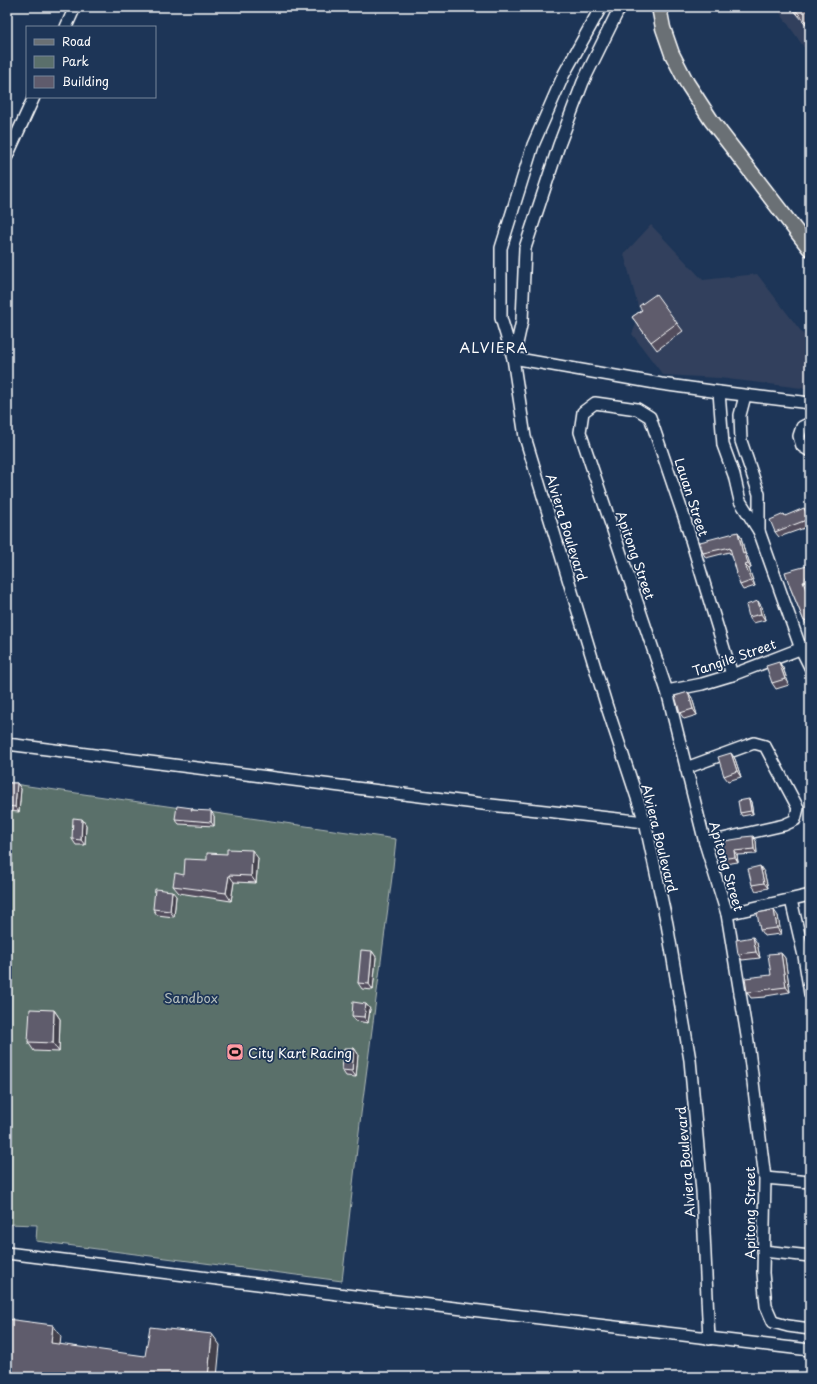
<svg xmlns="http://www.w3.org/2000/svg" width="817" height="1384" viewBox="0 0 817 1384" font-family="'Playpen Sans',sans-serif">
<rect width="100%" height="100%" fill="#1d3557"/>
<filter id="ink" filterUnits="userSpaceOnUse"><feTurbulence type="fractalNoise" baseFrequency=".025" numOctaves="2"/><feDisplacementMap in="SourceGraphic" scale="8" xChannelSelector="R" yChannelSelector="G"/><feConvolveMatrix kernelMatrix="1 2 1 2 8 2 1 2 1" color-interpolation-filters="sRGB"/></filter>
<g filter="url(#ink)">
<g fill="#31405d">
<path d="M 776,7 L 810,7 L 810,56 Z"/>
<path d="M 651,225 L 703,280 L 757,274 L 810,343 L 810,389 L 719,378 L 663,375 L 632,334 L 640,314 L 624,254 Z"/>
</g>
<path fill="#5a6f6b" stroke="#acb7b5" d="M 7,783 L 396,839 L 392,877 L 361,1114 L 342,1281 L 36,1241 L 37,1225 L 7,1224 Z"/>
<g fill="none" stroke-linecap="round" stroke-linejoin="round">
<defs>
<g id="minor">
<path d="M 601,7 L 564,74 L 533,145 L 501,248 L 501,318 L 513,358 L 525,437 L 607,707 L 645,822 L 667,924 L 690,1060 L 702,1191 L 709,1339"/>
<path d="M 66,27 L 75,7"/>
<path d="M 7,156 L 34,97"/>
<path d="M 514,357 L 522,321 L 525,248 L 559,145 L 583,82 L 617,13 L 622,7"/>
<path d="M 513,358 L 661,384 L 719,392 L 810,403"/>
<path d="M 719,392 L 723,445 L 734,475 L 740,501 L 759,531 L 801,649 L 810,667"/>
<path d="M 745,396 L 740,415 L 741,441 L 759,494 L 759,531"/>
<path d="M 810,423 L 802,427 L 799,436 L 802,446 L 810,451"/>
<path d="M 732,675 L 685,520 L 650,417 L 637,409 L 595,403 L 583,412 L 580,432 L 667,691 L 705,843 L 727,914 L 748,1042 L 765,1178 L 763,1273 L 766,1306 L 773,1322 L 788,1326 L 810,1329"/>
<path d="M 667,691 L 702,684 L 732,675 L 810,645"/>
<path d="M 7,744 L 491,805 L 645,822"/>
<path d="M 686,768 L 754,743 L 765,746 L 798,808 L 795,820 L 784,825 L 705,843"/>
<path d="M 791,900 L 804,956 L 810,994"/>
<path d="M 727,914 L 810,895"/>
<path d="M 765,1178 L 810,1182"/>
<path d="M 763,1251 L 810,1256"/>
<path d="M 7,1253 L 362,1297 L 810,1350"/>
</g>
<path id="major" d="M 659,7 L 663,28 L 672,54 L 687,83 L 711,120 L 810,249"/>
</defs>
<use href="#minor" stroke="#fff" stroke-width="14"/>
<use href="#major" stroke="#fff" stroke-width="17"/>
<use href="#minor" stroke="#1d3557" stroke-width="11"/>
<use href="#major" stroke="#6a7074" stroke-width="14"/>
</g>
<g fill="#524e5d" stroke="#fff">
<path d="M 791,7 L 810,7 L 810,29 Z"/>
<path d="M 642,310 L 677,323 L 683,331 L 657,350 L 632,317 Z"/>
<path d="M 784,514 L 786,516 L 808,514 L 810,518 L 810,526 L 779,537 L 775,532 Z"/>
<path d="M 741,537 L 745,553 L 748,558 L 751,568 L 749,569 L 755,586 L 743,590 L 740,585 L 732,553 L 730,554 L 729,552 L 706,558 L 703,553 Z"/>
<path d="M 810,563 L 810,587 L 807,588 L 810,595 L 810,626 L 808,627 L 804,621 L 790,587 L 807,566 Z"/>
<path d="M 762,607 L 765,620 L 753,623 L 749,617 Z"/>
<path d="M 779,662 L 783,668 L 789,685 L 776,689 L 772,683 Z"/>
<path d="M 688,692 L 692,698 L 697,715 L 684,719 L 680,713 Z"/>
<path d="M 731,753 L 735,759 L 741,777 L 728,781 L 724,776 Z"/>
<path d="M 7,783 L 17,783 L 21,789 L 19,812 L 7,811 Z"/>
<path d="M 749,799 L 751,802 L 753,814 L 742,816 L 740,813 Z"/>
<path d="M 192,808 L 194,811 L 214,816 L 214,826 L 179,824 L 175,819 Z"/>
<path d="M 82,819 L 86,825 L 85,845 L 76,845 L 72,839 Z"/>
<path d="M 743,838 L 756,841 L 757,854 L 737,855 L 738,862 L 725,864 L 721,859 Z"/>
<path d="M 258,858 L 256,883 L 234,882 L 231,901 L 179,893 L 173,886 L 184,875 L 207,860 Z"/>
<path d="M 764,872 L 768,888 L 756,891 L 752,885 Z"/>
<path d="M 176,896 L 174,917 L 157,915 L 153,909 Z"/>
<path d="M 778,916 L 781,934 L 764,936 L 760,930 Z"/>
<path d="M 757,943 L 760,958 L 742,960 L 738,954 Z"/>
<path d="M 372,951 L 376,957 L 373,990 L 362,989 L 358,983 Z"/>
<path d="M 781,953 L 785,958 L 790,992 L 766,996 L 766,997 L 751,998 L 747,992 L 771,975 Z"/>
<path d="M 366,1004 L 370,1009 L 368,1023 L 356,1021 L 352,1016 Z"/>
<path d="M 54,1010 L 60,1019 L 59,1052 L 34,1051 L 28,1042 Z"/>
<path d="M 354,1048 L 358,1054 L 356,1077 L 346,1076 L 342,1070 Z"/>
</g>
<g fill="#42404c" stroke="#fff">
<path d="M 804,508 L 808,514 L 810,518 L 810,521 Z"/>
<path d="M 738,532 L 741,537 L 745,553 L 748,558 L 751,568 L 748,564 L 743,554 Z"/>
<path d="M 745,565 L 749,569 L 755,586 L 751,581 Z"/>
<path d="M 806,577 L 810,582 L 810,585 L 807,581 Z"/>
<path d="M 803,582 L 807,588 L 810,595 L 810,599 Z"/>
<path d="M 758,601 L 762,607 L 765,620 L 761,614 Z"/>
<path d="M 779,662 L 783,668 L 789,685 L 785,679 Z"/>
<path d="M 688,692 L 692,698 L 697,715 L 693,709 Z"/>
<path d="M 731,753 L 735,759 L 741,777 L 737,771 Z"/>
<path d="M 17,783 L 21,789 L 19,812 L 15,807 Z"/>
<path d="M 749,799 L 751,802 L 753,814 L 751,811 Z"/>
<path d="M 211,811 L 214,816 L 214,826 L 211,822 Z"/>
<path d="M 82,819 L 86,825 L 85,845 L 81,840 Z"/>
<path d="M 753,836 L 756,841 L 757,854 L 754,849 Z"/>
<path d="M 252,850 L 258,858 L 256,883 L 251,876 Z"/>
<path d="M 734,851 L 737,855 L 738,862 L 735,857 Z"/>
<path d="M 760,866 L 764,872 L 768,888 L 764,883 Z"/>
<path d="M 229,875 L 234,882 L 231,901 L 226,893 Z"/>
<path d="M 172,891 L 176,896 L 174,917 L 170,911 Z"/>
<path d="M 774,910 L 778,916 L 781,934 L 777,928 Z"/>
<path d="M 753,937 L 757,943 L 760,958 L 756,952 Z"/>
<path d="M 372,951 L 376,957 L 373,990 L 369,984 Z"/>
<path d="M 781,953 L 785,958 L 790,992 L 786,987 Z"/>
<path d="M 366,1004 L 370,1009 L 368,1023 L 364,1017 Z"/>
<path d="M 54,1010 L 60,1019 L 59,1052 L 53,1043 Z"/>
<path d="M 354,1048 L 358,1054 L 356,1077 L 352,1071 Z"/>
<path d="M 53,1325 L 61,1336 L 59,1354 L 51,1343 Z"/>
<path d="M 212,1334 L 220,1345 L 217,1377 L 208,1377 Z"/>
</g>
<g fill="#5f5b6c" stroke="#fff">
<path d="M 793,7 L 810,7 L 810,27 Z"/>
<path d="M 656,294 L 677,323 L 651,342 L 632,317 L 642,310 L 639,306 Z"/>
<path d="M 804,508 L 809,519 L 775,532 L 770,520 L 784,514 L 785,516 Z"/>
<path d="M 738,532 L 743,554 L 745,553 L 748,564 L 745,565 L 751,581 L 740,585 L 736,574 L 737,573 L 730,548 L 727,549 L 726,548 L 703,553 L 700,542 Z"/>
<path d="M 810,563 L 810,575 L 806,577 L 807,581 L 803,582 L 810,599 L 810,619 L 804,621 L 790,587 L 785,572 L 807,566 L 806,564 Z"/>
<path d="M 758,601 L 761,614 L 749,617 L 746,605 Z"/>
<path d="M 779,662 L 785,679 L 772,683 L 766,666 Z"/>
<path d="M 688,692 L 693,709 L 680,713 L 675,696 Z"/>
<path d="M 731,753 L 737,771 L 724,776 L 718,757 Z"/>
<path d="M 7,783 L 17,783 L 15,807 L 7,806 Z"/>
<path d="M 749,799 L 751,811 L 740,813 L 738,801 Z"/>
<path d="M 177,806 L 192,808 L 191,810 L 211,811 L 211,822 L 175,819 Z"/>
<path d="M 73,818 L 82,819 L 81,840 L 72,839 Z"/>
<path d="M 753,836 L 754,849 L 734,851 L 735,857 L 721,859 L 719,842 L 743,838 L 743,837 Z"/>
<path d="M 227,849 L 252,850 L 251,876 L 229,875 L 226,893 L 173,886 L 175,873 L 184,875 L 185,859 L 207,860 L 207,853 L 227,854 Z"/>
<path d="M 760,866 L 764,883 L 752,885 L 748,869 Z"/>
<path d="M 155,889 L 172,891 L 170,911 L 153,909 Z"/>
<path d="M 774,910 L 777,928 L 760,930 L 757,913 Z"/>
<path d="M 753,937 L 756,952 L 738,954 L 736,940 Z"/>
<path d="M 361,950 L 372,951 L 369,984 L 358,983 Z"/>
<path d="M 781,953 L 786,987 L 762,990 L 762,991 L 747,992 L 745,978 L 771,975 L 768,954 Z"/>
<path d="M 353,1002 L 366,1004 L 364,1017 L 352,1016 Z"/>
<path d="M 30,1009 L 54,1010 L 53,1043 L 28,1042 Z"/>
<path d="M 344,1048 L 354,1048 L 352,1071 L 342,1070 Z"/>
<path d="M 7,1319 L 53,1325 L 51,1343 L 145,1356 L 150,1327 L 212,1334 L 208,1377 L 7,1377 Z"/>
</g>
</g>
<defs>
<symbol id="stadium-square" viewBox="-11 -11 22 22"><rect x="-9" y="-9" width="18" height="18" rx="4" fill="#ff9aa2" stroke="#1d3557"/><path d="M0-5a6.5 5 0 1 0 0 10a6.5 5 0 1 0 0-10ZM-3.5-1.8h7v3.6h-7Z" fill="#111"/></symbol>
</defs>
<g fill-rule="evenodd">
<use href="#stadium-square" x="225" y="1042" width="20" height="20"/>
</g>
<g text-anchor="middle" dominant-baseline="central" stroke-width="3.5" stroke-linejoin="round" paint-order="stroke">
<g font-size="13" fill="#fff" stroke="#1d3557">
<text transform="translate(692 497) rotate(72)">Lauan Street</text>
<text transform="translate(567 527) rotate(73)">Alviera Boulevard</text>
<text transform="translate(636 555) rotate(71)">Apitong Street</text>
<text transform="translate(734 657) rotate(-19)">Tangile Street</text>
<text transform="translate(660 838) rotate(76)">Alviera Boulevard</text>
<text transform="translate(727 866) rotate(74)">Apitong Street</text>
<text transform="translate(685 1162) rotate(-95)">Alviera Boulevard</text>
<text transform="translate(749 1213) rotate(-90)">Apitong Street</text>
</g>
<g font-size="13" fill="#b5bebc" stroke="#1d3557">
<text x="191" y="997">Sandbox</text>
</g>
<g font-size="13" fill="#fff" stroke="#1d3557" text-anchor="start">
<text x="248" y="1052">City Kart Racing</text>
</g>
<g font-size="14" letter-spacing="1" fill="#fff" stroke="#1d3557">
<text x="494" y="347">ALVIERA</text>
</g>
</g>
<rect width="817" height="1384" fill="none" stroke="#1d3557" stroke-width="24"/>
<rect x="12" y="12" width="793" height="1360" fill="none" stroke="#fff" stroke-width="1.5" filter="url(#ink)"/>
<rect x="26" y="26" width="130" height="72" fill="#1d3557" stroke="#77869a"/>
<rect x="34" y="39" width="20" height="6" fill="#6a7074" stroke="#77869a"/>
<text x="62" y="46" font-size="12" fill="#ffffff">Road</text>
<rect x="34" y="56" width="20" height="12" fill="#5a6f6b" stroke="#77869a"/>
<text x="62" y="66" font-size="12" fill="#ffffff">Park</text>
<rect x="34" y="76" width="20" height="12" fill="#5f5b6c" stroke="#77869a"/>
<text x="62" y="86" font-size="12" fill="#ffffff">Building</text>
</svg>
